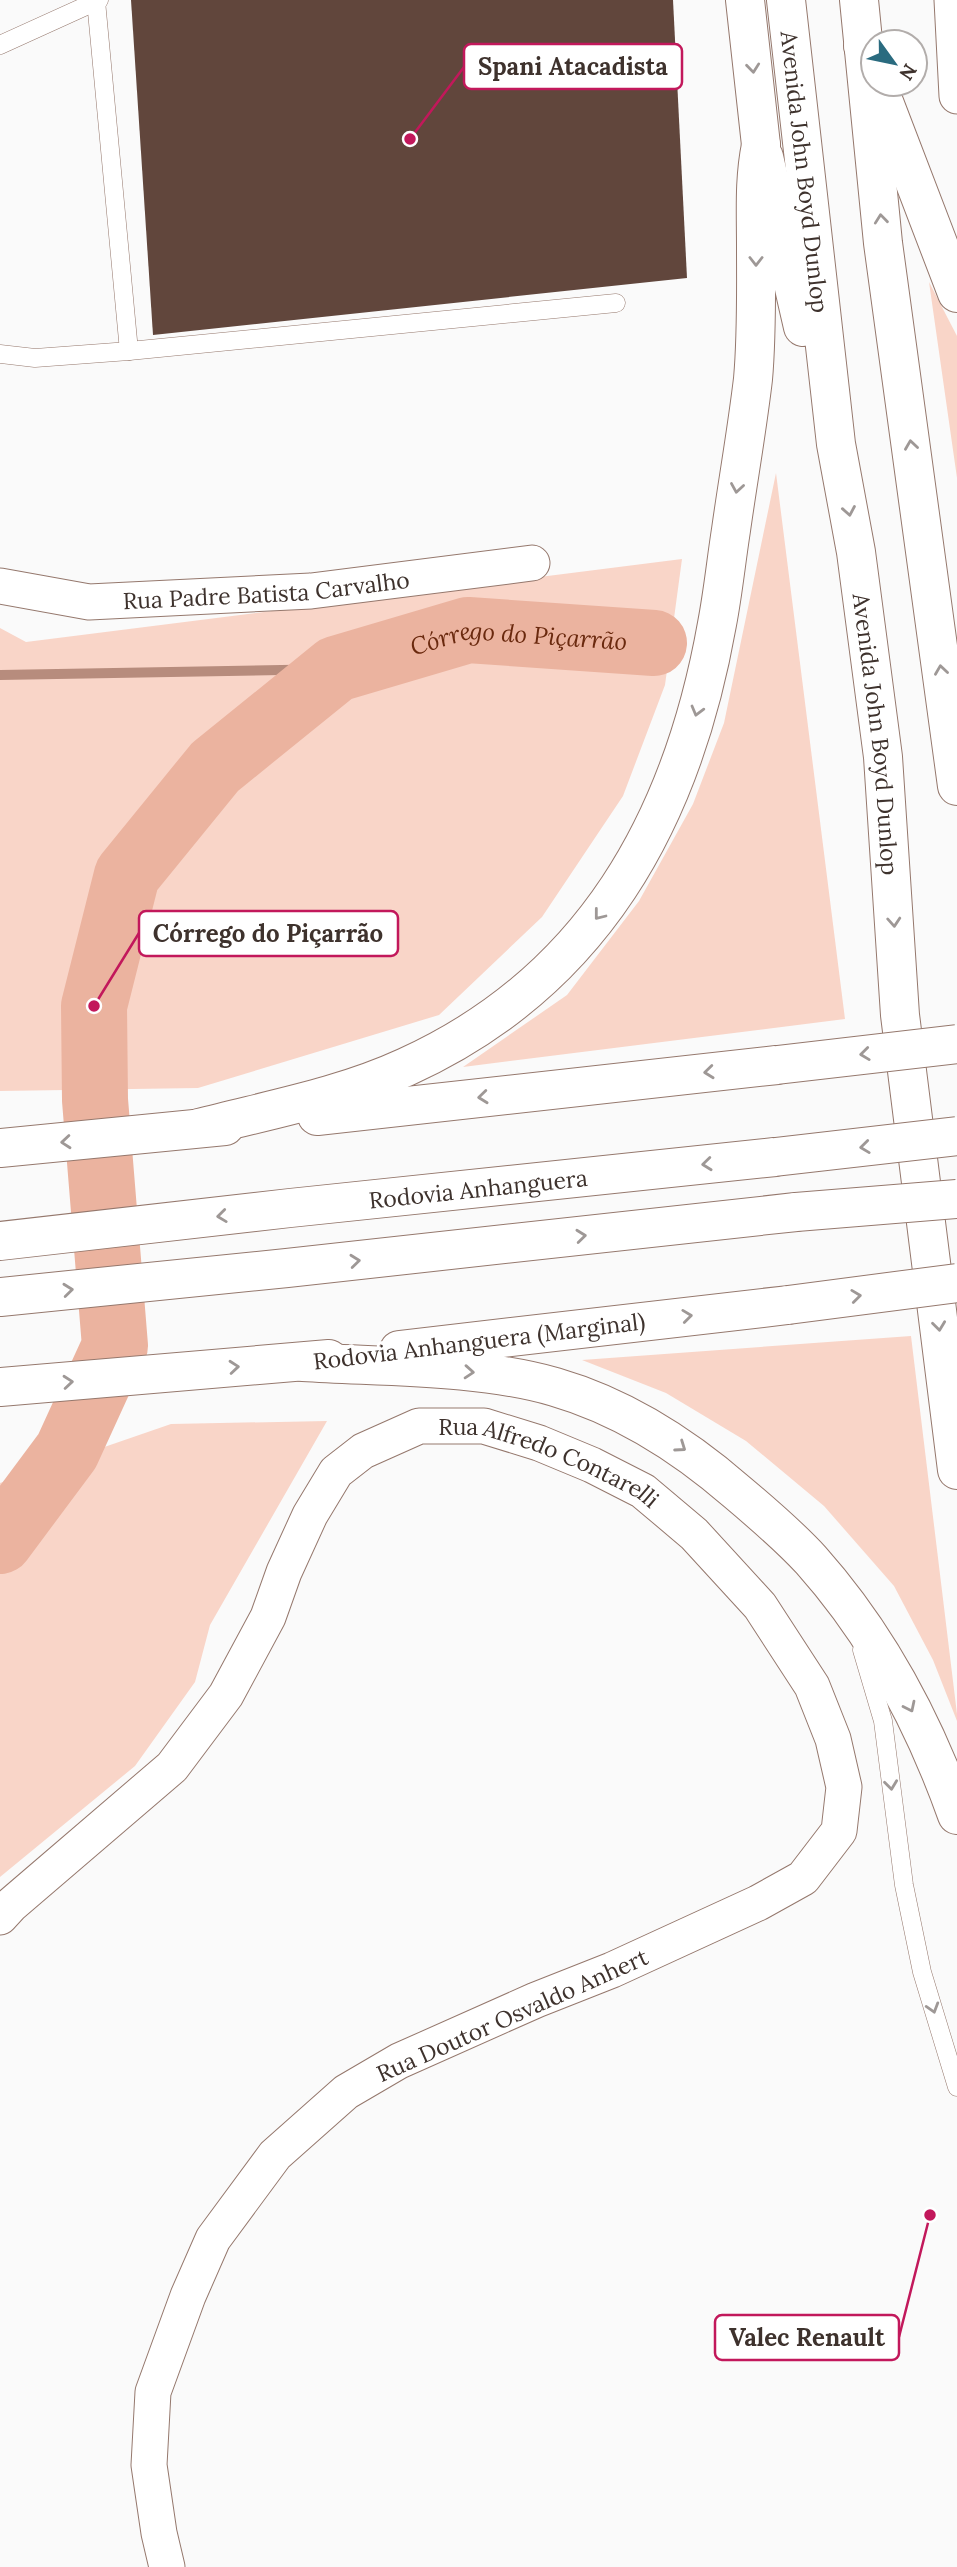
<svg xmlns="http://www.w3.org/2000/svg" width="957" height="2567" viewBox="0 0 957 2567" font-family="Lora,serif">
<rect width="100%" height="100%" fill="#fafafa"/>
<g fill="#f9d5c8">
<path d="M 929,282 L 957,336 L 957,478 Z"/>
<path d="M 776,473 L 845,1019 L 463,1067 L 567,995 L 639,901 L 693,804 L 724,723 Z"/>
<path d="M 682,559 L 665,685 L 623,796 L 542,917 L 439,1015 L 198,1088 L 0,1091 L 0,628 L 26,642 Z"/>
<path d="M 911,1336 L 957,1714 L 957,1721 L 933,1660 L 894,1586 L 824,1506 L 746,1441 L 666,1393 L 582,1360 Z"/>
<path d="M 327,1421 L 210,1625 L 195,1682 L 135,1766 L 0,1877 L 0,1483 L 171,1424 Z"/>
</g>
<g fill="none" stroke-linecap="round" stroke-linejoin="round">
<path stroke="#b78c7d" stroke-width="10" d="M 0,675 L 336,669"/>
<path stroke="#ebb39f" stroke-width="66" id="s1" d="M 0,1541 L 67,1451 L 115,1346 L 95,1100 L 94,1006 L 127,875 L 215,767 L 336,669 L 468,630 L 654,643"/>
</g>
<path fill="#61463c" d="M 131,0 L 673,0 L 687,278 L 153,335 Z"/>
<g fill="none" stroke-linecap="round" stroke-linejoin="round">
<defs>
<g id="lane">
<path d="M 0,45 L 99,0"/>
<path d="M 129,351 L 616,303"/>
<path d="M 0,354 L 35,358 L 129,351 L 96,1"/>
<path d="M 862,1650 L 883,1721 L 904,1885 L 922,1972 L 957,2087"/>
</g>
<g id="street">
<path d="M 952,0 L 957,96"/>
<path id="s2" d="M 0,586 L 89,602 L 311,591 L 532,563"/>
<path id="s3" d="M 0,1917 L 11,1905 L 172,1767 L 226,1695 L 268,1617 L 284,1572 L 310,1515 L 336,1472 L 363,1451 L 419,1426 L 484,1426 L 539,1443 L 592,1465 L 643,1491 L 694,1534 L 760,1606 L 812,1686 L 833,1739 L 844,1787 L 839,1831 L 803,1878 L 758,1903 L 612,1970 L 536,2000 L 399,2061 L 346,2092 L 275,2155 L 213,2239 L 188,2296 L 153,2392 L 149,2465 L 159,2533 L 167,2567"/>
</g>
<path id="secondary" d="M 745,0 L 761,145"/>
<g id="primary">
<path id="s4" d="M 786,0 L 836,444 L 856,552 L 883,757 L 900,1015 L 957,1470"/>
<path d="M 859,0 L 883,243 L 957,786"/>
<path d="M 764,157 L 803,327"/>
</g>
<g id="highway">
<path d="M 863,46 L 873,73"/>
<path d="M 877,84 L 957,293"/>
<path d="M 317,1116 L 777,1065"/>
<path d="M 199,1128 C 268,1110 341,1097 406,1067 C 593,982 682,821 717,624 C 723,593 726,562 731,530 C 738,480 747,430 753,379 C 757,335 756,290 756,246 C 756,211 754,179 761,145"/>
<path d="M 0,1148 L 225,1126"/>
<path id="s5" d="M 0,1241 L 290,1208 L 775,1157"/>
<path d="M 0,1297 L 287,1268 L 796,1212"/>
<path d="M 399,1350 L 788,1305"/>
<path d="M 303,1362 C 383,1367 479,1365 555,1387 C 624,1407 683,1445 737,1492 C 762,1513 788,1535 811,1560 C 877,1634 924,1722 957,1815"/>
<path d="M 0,1387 L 329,1359"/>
</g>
</defs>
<use href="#lane" stroke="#95786d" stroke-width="19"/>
<use href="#street" stroke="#95786d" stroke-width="37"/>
<use href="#secondary" stroke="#95786d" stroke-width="40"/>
<use href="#primary" stroke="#95786d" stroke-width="40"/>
<use href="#highway" stroke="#95786d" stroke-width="40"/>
<use href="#lane" stroke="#fff" stroke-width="18"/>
<use href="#street" stroke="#fff" stroke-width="35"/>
<use href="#secondary" stroke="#fff" stroke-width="38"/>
<use href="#primary" stroke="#fff" stroke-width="38"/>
<use href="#highway" stroke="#fff" stroke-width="38"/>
<defs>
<g id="highway-bridge">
<path d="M 777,1065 L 957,1044"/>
<path d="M 775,1157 L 957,1136"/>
<path d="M 796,1212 L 957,1199"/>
<path d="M 788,1305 L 957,1283"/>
</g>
</defs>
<use href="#highway-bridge" stroke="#95786d" stroke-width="40" stroke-linecap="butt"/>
<use href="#highway-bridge" stroke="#fff" stroke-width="38"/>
</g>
<defs><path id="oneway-chevron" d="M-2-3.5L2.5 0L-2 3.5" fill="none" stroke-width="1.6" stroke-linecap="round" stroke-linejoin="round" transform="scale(1.75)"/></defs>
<g stroke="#9e9896">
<use href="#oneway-chevron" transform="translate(753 68) rotate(84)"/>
<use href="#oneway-chevron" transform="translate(881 219) rotate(-96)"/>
<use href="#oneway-chevron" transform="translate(756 261) rotate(90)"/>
<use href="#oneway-chevron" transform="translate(911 445) rotate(-98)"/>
<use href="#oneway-chevron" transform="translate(737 488) rotate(99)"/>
<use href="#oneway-chevron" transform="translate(849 511) rotate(80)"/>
<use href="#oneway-chevron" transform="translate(941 670) rotate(-98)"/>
<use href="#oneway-chevron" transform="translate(697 711) rotate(105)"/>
<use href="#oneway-chevron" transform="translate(599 915) rotate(128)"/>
<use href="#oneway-chevron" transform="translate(894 922) rotate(86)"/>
<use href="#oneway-chevron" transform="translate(865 1054) rotate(173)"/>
<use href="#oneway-chevron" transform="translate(709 1072) rotate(174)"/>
<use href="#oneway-chevron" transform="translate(483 1097) rotate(174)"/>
<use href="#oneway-chevron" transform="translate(66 1142) rotate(175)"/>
<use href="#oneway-chevron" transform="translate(865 1147) rotate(173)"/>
<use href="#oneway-chevron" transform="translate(707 1164) rotate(174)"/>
<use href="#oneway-chevron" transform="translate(222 1216) rotate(173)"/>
<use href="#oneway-chevron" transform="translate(581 1236) rotate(-6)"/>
<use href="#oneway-chevron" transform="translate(355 1261) rotate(-6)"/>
<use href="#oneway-chevron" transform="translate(68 1290) rotate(-6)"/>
<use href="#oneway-chevron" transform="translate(856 1296) rotate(-7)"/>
<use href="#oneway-chevron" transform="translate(687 1316) rotate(-7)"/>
<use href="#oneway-chevron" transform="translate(939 1326) rotate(83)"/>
<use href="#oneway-chevron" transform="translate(234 1367) rotate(-5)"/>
<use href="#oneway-chevron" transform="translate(469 1372) rotate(4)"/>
<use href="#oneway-chevron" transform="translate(68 1382) rotate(-5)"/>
<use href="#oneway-chevron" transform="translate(681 1447) rotate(35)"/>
<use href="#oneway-chevron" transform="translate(910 1707) rotate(64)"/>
<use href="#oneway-chevron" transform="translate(891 1785) rotate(83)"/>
<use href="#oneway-chevron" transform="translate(933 2008) rotate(73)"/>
</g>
<g text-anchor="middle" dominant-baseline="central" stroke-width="7" stroke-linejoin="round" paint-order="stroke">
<g font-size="23" fill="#3e322d" stroke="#fff">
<text stroke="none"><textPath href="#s4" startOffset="173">Avenida John Boyd Dunlop</textPath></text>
<text stroke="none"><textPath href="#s2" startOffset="268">Rua Padre Batista Carvalho</textPath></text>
<text stroke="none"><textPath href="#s4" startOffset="740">Avenida John Boyd Dunlop</textPath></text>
<text stroke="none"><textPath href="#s5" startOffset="481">Rodovia Anhanguera</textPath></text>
<text transform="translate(479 1341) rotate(-7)">Rodovia Anhanguera (Marginal)</text>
<text stroke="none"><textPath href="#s3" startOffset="800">Rua Alfredo Contarelli</textPath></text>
<text transform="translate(512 2015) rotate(-24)">Rua Doutor Osvaldo Anhert</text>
</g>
<g font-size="24" font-style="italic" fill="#6a290e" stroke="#fff">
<text stroke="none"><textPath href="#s1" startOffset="1186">Córrego do Piçarrão</textPath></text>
</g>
</g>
<path fill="none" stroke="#c2185b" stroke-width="2.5" d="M410 139L464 67M94 1006L139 933M930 2215L899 2337"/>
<g fill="#c2185b" stroke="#fff" stroke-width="2.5">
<circle cx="410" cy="139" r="7"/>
<circle cx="94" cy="1006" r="7"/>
<circle cx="930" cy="2215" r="7"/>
</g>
<g fill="#fff" stroke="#c2185b" stroke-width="2.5">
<rect x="464" y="44" width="218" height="45" rx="7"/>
<rect x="139" y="911" width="259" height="45" rx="7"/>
<rect x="715" y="2315" width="184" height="45" rx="7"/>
</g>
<g font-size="24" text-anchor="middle" font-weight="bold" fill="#3e322d">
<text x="573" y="75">Spani Atacadista</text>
<text x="268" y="942">Córrego do Piçarrão</text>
<text x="807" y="2346">Valec Renault</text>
</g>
<g transform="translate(894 63) rotate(123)"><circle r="33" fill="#ffffff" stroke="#b2adab" stroke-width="2"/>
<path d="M0-5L12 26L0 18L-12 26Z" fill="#2a6b7f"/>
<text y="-10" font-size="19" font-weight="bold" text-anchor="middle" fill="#3e322d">N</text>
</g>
</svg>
